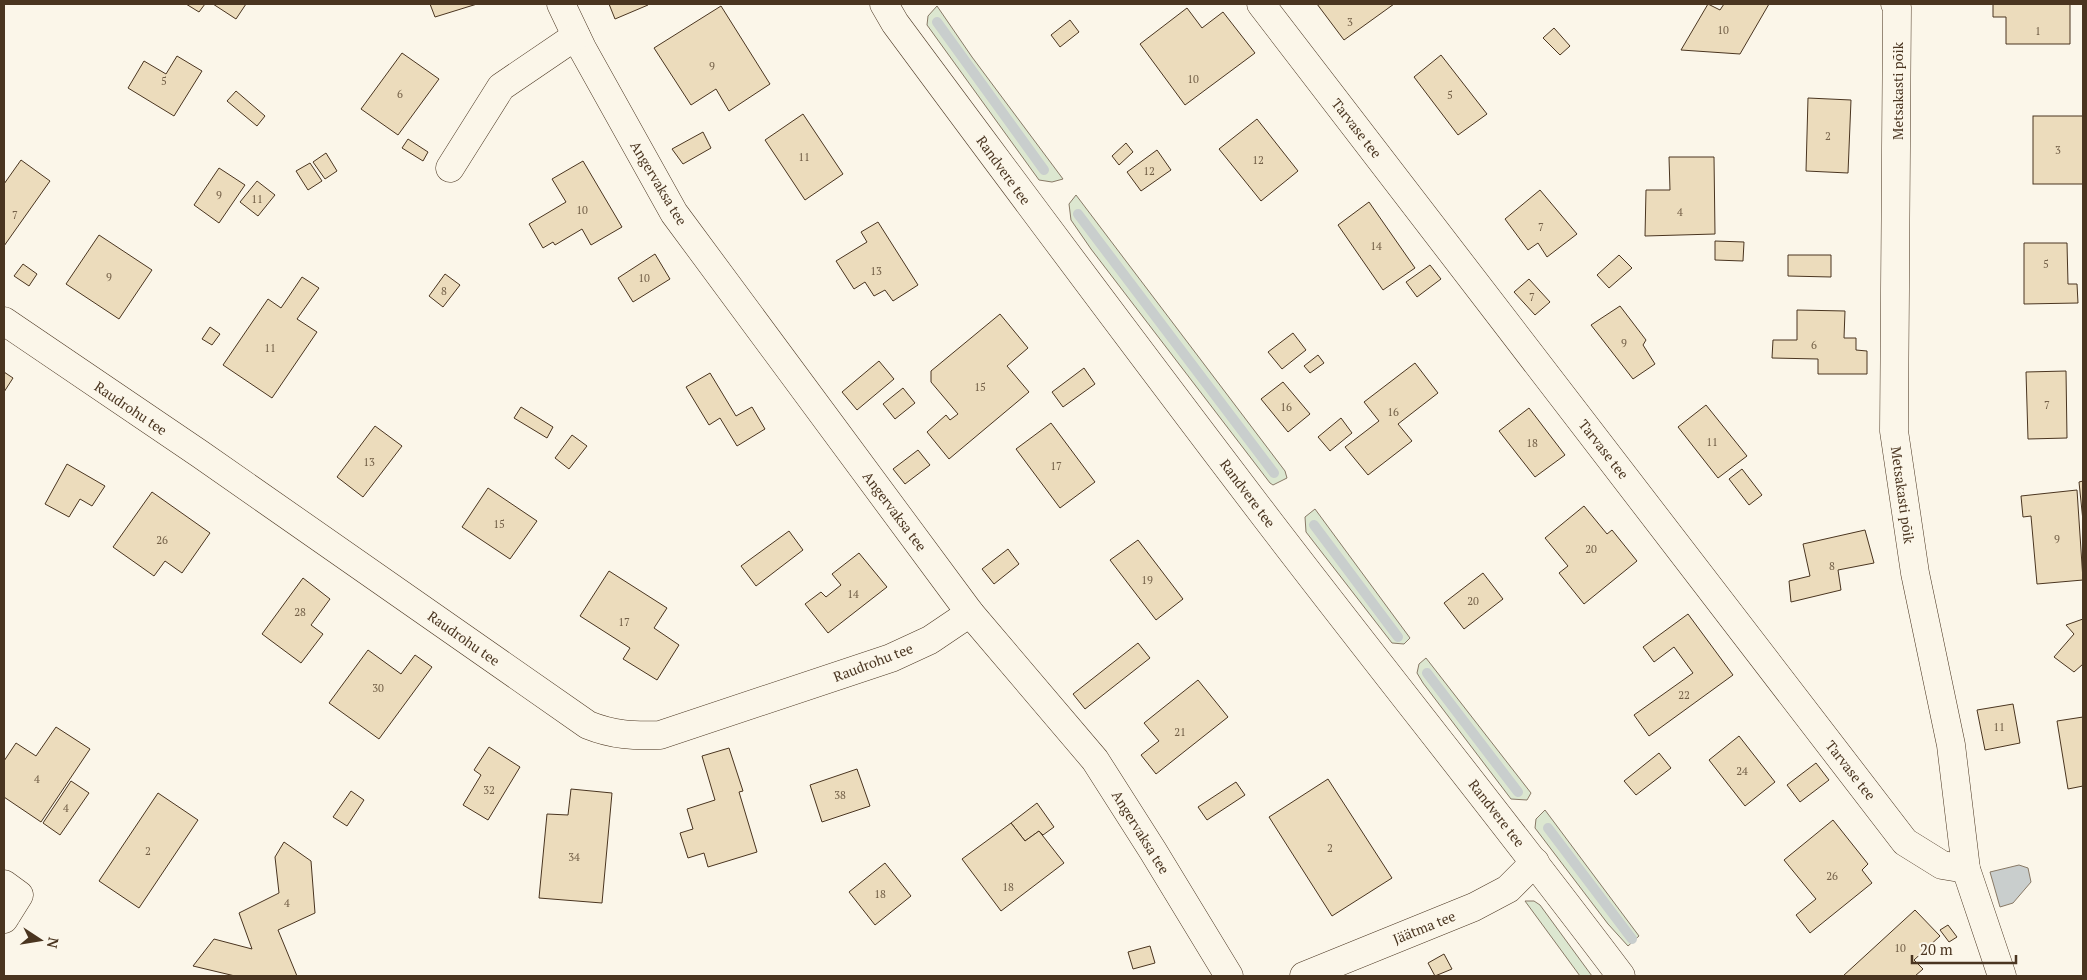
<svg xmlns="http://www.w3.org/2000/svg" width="2087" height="980" viewBox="0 0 2087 980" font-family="'PT Serif',serif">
<rect width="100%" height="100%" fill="#fbf6e9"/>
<g fill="#dce7d0" stroke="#887966">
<path d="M 937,6 L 972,57 L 1063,179 L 1052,182 L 1039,180 L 927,25 L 928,16 Z"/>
<path d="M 1076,195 L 1285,471 L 1287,478 L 1273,485 L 1270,483 L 1091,249 L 1071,220 L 1069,204 Z"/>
<path d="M 1315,509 L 1410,638 L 1404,644 L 1392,643 L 1306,532 L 1305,517 Z"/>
<path d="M 1426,658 L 1531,793 L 1527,800 L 1511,799 L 1423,683 L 1417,673 L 1419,664 Z"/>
<path d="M 1545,810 L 1639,936 L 1628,946 L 1608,924 L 1535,828 L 1536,819 Z"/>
<path d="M 1525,901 L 1534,901 L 1540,905 L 1592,976 L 1580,976 Z"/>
</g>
<path fill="#c9cecd" stroke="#887966" d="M 2019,865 L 2028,868 L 2031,882 L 2013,903 L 2000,907 L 1990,872 Z"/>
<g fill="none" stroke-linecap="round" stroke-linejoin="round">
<g stroke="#c9cecd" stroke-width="10">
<path d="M 937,22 L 1044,170"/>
<path d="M 1078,214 L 1274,473"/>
<path d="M 1314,525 L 1398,637"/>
<path d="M 1427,673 L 1518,792"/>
<path d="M 1548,828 L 1632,939"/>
</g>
</g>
<g fill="#ecdcbc" stroke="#4a3520">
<path d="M 186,4 L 205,4 L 199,12 Z"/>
<path d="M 213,4 L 246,4 L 236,19 Z"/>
<path d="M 430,4 L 477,4 L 435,17 Z"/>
<path d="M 609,4 L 647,4 L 648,5 L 615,19 Z"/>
<path d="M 1317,4 L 1394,4 L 1344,40 Z"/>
<path d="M 1708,4 L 1720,10 L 1724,4 L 1769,4 L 1740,54 L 1681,50 Z"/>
<path d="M 1993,4 L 2070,4 L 2070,44 L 2006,44 L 2006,17 L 1993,17 Z"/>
<path d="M 721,6 L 770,84 L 729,111 L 716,89 L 691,105 L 654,48 Z"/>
<path d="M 1187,8 L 1202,28 L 1223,12 L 1255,53 L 1185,105 L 1140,44 Z"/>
<path d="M 1070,20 L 1079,32 L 1060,47 L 1051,35 Z"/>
<path d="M 1554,28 L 1570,46 L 1560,55 L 1543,38 Z"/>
<path d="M 402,53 L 439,79 L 398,135 L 361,109 Z"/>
<path d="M 1441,55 L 1487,114 L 1458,135 L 1414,77 Z"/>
<path d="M 177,56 L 202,71 L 174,116 L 128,88 L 144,61 L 166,74 Z"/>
<path d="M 236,91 L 265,116 L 257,126 L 227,101 Z"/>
<path d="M 1808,98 L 1851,100 L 1848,173 L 1806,171 Z"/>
<path d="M 803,114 L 843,174 L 805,200 L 765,140 Z"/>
<rect x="2033" y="116" width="50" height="68"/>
<path d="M 1257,119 L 1298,171 L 1261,201 L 1219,149 Z"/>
<path d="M 703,132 L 711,148 L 683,164 L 672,149 Z"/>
<path d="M 408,139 L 428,152 L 423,161 L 402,148 Z"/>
<path d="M 1126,143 L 1133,152 L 1119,165 L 1112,156 Z"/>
<path d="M 1157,150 L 1171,170 L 1141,191 L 1127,172 Z"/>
<path d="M 326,153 L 337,171 L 325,179 L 313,162 Z"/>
<path d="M 1669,157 L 1714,157 L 1715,234 L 1645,236 L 1646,190 L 1670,190 Z"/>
<path d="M 21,160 L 50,181 L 4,246 L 4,184 Z"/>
<path d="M 583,161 L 622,227 L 591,245 L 582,229 L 555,245 L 553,242 L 543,248 L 529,224 L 566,202 L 552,179 Z"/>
<path d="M 310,163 L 322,181 L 308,190 L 296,171 Z"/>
<path d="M 219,168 L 245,185 L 219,223 L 194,205 Z"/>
<path d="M 257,181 L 275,195 L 258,216 L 240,202 Z"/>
<path d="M 1540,190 L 1577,234 L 1547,257 L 1538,243 L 1528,250 L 1505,219 Z"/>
<path d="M 1369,202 L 1415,268 L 1383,290 L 1338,225 Z"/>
<path d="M 878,222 L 918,285 L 893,301 L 885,290 L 874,296 L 865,282 L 854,289 L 836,261 L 867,242 L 861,232 Z"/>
<path d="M 99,235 L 152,270 L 119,319 L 66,284 Z"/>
<path d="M 1715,241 L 1744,242 L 1743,261 L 1715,260 Z"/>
<path d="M 2024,243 L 2067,243 L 2068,284 L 2077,284 L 2078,303 L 2024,304 Z"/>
<path d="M 655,254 L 670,279 L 633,302 L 618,278 Z"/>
<path d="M 1619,255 L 1632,268 L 1609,288 L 1597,275 Z"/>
<path d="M 1788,255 L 1831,255 L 1831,277 L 1788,276 Z"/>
<path d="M 23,264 L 37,274 L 29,286 L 14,276 Z"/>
<path d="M 1430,265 L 1441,279 L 1417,297 L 1406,282 Z"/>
<path d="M 445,274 L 460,285 L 443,307 L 429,296 Z"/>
<path d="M 302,277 L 319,288 L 297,319 L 317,332 L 272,398 L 223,365 L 268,299 L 281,308 Z"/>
<path d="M 1529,279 L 1550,302 L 1535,315 L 1514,292 Z"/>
<path d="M 1620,306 L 1646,340 L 1643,345 L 1655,364 L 1633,379 L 1591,325 Z"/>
<path d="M 1797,310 L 1845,311 L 1844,338 L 1856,338 L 1856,350 L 1867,351 L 1867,374 L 1818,374 L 1818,359 L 1772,358 L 1773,340 L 1797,340 Z"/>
<path d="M 1000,314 L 1028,348 L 1007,366 L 1029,392 L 949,459 L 927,432 L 946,415 L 950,420 L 958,414 L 931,382 L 931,371 Z"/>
<path d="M 210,327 L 220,334 L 212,345 L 202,339 Z"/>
<path d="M 1293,333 L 1306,350 L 1282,369 L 1268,352 Z"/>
<path d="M 1318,355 L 1324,363 L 1310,373 L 1304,366 Z"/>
<path d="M 879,361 L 894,379 L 857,410 L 842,392 Z"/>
<path d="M 1415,363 L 1438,393 L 1398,424 L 1412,441 L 1368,475 L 1345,447 L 1379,421 L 1364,402 Z"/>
<path d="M 1084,368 L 1095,384 L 1063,407 L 1052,392 Z"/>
<path d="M 2066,371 L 2067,438 L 2028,439 L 2026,372 Z"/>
<path d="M 4,372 L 13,378 L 4,392 Z"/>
<path d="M 710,373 L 736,416 L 752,407 L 765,429 L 737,446 L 720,418 L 709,425 L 686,387 Z"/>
<path d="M 1283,382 L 1310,414 L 1288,432 L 1261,399 Z"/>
<path d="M 903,388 L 915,403 L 895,419 L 883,404 Z"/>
<path d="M 1706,405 L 1747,456 L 1718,478 L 1678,427 Z"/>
<path d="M 521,407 L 553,427 L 547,438 L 514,418 Z"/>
<path d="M 1529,408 L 1565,455 L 1535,477 L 1499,431 Z"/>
<path d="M 1341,418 L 1352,433 L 1330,451 L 1318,437 Z"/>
<path d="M 1051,423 L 1095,482 L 1060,508 L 1016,449 Z"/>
<path d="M 375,426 L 402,446 L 363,497 L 337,477 Z"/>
<path d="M 572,435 L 587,446 L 569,469 L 555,458 Z"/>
<path d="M 918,450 L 930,465 L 905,484 L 893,469 Z"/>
<path d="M 67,464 L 105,486 L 92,506 L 80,499 L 69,517 L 45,504 Z"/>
<path d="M 1742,469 L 1762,495 L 1749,505 L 1729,479 Z"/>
<path d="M 2083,481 L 2083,521 L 2079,482 Z"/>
<path d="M 488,488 L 537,521 L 510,559 L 462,527 Z"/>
<path d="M 2077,490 L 2083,580 L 2037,584 L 2031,516 L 2023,517 L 2021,496 Z"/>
<path d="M 152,492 L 210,533 L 182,573 L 165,561 L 154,576 L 113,547 Z"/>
<path d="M 1584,506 L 1607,534 L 1612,530 L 1637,561 L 1584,604 L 1559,573 L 1568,566 L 1545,538 Z"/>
<path d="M 1865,530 L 1874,563 L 1838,570 L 1841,590 L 1791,602 L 1789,581 L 1810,576 L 1803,544 Z"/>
<path d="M 789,531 L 803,550 L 756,586 L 741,566 Z"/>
<path d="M 1138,540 L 1183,599 L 1156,620 L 1110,560 Z"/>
<path d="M 1008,549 L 1019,564 L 994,584 L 982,569 Z"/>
<path d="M 859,553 L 887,587 L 828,633 L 805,604 L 821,592 L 826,597 L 841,585 L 832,574 Z"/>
<path d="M 609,571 L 667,608 L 654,628 L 679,645 L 657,680 L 623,659 L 630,648 L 580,616 Z"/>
<path d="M 1483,573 L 1503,599 L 1464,629 L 1444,603 Z"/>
<path d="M 303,578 L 330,599 L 311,625 L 323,634 L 301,663 L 262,634 Z"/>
<path d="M 1688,614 L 1733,675 L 1649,736 L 1634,715 L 1693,673 L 1674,647 L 1654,662 L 1643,647 Z"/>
<path d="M 2083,619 L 2083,664 L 2074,672 L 2054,657 L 2074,634 L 2066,625 Z"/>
<path d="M 1138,643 L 1150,658 L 1085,709 L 1073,694 Z"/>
<path d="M 368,650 L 401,674 L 415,655 L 432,667 L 379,739 L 329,703 Z"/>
<path d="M 1198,680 L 1228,717 L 1156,774 L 1141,755 L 1159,741 L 1144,723 Z"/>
<path d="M 2013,704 L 2020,743 L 1985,750 L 1977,710 Z"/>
<path d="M 2083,717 L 2083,786 L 2068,789 L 2057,721 Z"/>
<path d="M 56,727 L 90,749 L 41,822 L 4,797 L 4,761 L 16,743 L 36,756 Z"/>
<path d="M 1739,736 L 1775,782 L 1745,806 L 1709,760 Z"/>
<path d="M 489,747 L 520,767 L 488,820 L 463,805 L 481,775 L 474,770 Z"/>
<path d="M 729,748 L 743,791 L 739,792 L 757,852 L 708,867 L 704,853 L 688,858 L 680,833 L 693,829 L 687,809 L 715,800 L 702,756 Z"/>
<path d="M 1659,753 L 1671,768 L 1636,795 L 1624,781 Z"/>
<path d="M 1816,763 L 1829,780 L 1800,802 L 1787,785 Z"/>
<path d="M 857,769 L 870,806 L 822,822 L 810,785 Z"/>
<path d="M 1328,779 L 1392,878 L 1332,916 L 1269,817 Z"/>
<path d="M 71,781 L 89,793 L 60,835 L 43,823 Z"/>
<path d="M 1236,782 L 1245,795 L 1207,820 L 1198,807 Z"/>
<path d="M 571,789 L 612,793 L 602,903 L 539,898 L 547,814 L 568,815 Z"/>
<path d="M 351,791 L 364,800 L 347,826 L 333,817 Z"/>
<path d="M 158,793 L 198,820 L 139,908 L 99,881 Z"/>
<path d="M 1037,803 L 1054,827 L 1043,835 L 1039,831 L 1025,841 L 1011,823 Z"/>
<path d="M 1833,820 L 1868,864 L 1862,870 L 1872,883 L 1810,933 L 1796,915 L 1816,899 L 1784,860 Z"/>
<path d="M 1011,823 L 1025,841 L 1039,831 L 1064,863 L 1001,911 L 962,859 Z"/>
<path d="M 284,842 L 311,861 L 315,913 L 278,930 L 297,976 L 235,976 L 193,966 L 214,939 L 252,949 L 239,913 L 279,893 L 275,857 Z"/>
<path d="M 885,863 L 911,896 L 875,925 L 849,892 Z"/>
<path d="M 1915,910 L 1940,936 L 1914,960 L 1923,969 L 1915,976 L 1843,976 Z"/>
<path d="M 1948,925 L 1957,937 L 1949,942 L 1940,930 Z"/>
<path d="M 1150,946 L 1155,963 L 1133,969 L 1128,952 Z"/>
<path d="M 1444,954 L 1452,969 L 1435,976 L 1428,963 Z"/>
</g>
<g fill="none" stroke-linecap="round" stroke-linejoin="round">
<defs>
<g id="street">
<path d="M 561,4 L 582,48 L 674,213 L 970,613 L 1095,760 L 1153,851 L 1229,976"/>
<path d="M 1261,4 L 1905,842 L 1942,865 L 1966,869"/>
<path d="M 1895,4 L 1897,7 L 1894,431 L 1915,573 L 1951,745 L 1966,869 L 2002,976"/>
<path d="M 450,168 L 501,87 L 576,36"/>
<path d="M 4,321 L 200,454 L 588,725 C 613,735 633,736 660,735 L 891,658 L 930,640 L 970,613"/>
<path d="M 4,884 L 19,895 L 4,919"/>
<path d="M 1304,976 L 1474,907 L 1508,889 L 1535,862"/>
</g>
<path id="secondary" d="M 884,4 L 895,23 C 1018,189 1142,355 1267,519 C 1384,672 1505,822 1621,976"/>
</defs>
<use href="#street" stroke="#4a3520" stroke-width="29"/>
<use href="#secondary" stroke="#4a3520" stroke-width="29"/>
<use href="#street" stroke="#fbf6e9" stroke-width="28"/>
<use href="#secondary" stroke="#fbf6e9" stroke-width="28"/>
</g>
<g text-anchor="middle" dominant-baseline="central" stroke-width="4" stroke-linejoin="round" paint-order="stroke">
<g font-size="11" fill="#725f47">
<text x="1350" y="22">3</text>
<text x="1723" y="30">10</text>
<text x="2038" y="31">1</text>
<text x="712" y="66">9</text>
<text x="1193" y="79">10</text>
<text x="164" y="81">5</text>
<text x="400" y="94">6</text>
<text x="1450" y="95">5</text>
<text x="1828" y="136">2</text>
<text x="2058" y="150">3</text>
<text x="804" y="157">11</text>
<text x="1258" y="160">12</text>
<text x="1149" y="171">12</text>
<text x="219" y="195">9</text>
<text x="257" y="199">11</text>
<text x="582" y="210">10</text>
<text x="1680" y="212">4</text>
<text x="15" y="215">7</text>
<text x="1541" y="227">7</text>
<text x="1376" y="246">14</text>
<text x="2046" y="264">5</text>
<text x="876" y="271">13</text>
<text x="109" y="277">9</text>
<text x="644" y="278">10</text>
<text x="444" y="291">8</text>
<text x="1532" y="297">7</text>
<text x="1624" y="343">9</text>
<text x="1814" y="345">6</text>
<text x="270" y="348">11</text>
<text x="980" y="387">15</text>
<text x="2047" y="405">7</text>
<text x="1286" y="407">16</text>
<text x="1393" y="412">16</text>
<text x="1712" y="442">11</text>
<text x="1532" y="443">18</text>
<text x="369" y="462">13</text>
<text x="1056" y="466">17</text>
<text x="499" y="524">15</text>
<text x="2057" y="539">9</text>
<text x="162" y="540">26</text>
<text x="1591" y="549">20</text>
<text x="1832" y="566">8</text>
<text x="1147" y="580">19</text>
<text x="853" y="594">14</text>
<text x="1473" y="601">20</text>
<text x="300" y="612">28</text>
<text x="624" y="622">17</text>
<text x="378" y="688">30</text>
<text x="1684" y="695">22</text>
<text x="1999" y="727">11</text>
<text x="1180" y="732">21</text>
<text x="1742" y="771">24</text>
<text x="37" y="779">4</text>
<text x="489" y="790">32</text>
<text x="840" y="795">38</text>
<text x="66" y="808">4</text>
<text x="1330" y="848">2</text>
<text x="148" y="851">2</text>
<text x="574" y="857">34</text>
<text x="1832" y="876">26</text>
<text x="1008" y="887">18</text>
<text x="880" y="894">18</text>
<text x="287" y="903">4</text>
<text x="1900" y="948">10</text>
</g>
<g font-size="14" fill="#4a3520" stroke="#fbf6e9">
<text transform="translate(1897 91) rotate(-90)">Metsakasti põik</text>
<text transform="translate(1357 128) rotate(52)">Tarvase tee</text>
<text transform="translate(1004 170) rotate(54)">Randvere tee</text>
<text transform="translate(659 183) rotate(59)">Angervaksa tee</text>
<text transform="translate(131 408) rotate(34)">Raudrohu tee</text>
<text transform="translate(1604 449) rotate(52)">Tarvase tee</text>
<text transform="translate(1248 493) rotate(53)">Randvere tee</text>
<text transform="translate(1903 495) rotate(82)">Metsakasti põik</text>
<text transform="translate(895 511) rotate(53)">Angervaksa tee</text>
<text transform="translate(464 638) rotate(35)">Raudrohu tee</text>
<text transform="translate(873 662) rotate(-21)">Raudrohu tee</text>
<text transform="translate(1851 770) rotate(52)">Tarvase tee</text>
<text transform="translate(1497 813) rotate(52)">Randvere tee</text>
<text transform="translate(1141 832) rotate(58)">Angervaksa tee</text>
<text transform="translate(1424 927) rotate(-22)">Jäätma tee</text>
</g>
</g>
<rect width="2087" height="980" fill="none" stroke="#4a3520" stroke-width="10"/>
<g transform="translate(40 940) rotate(102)" stroke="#fbf6e9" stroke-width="4" paint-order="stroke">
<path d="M0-4L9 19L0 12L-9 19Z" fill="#4a3520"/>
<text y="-8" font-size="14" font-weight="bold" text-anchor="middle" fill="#4a3520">N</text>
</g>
<path d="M1912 955v8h104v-8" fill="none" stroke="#4a3520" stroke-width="2.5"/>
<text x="1920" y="955" font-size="15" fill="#4a3520" stroke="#fbf6e9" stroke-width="4" paint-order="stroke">20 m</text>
</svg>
